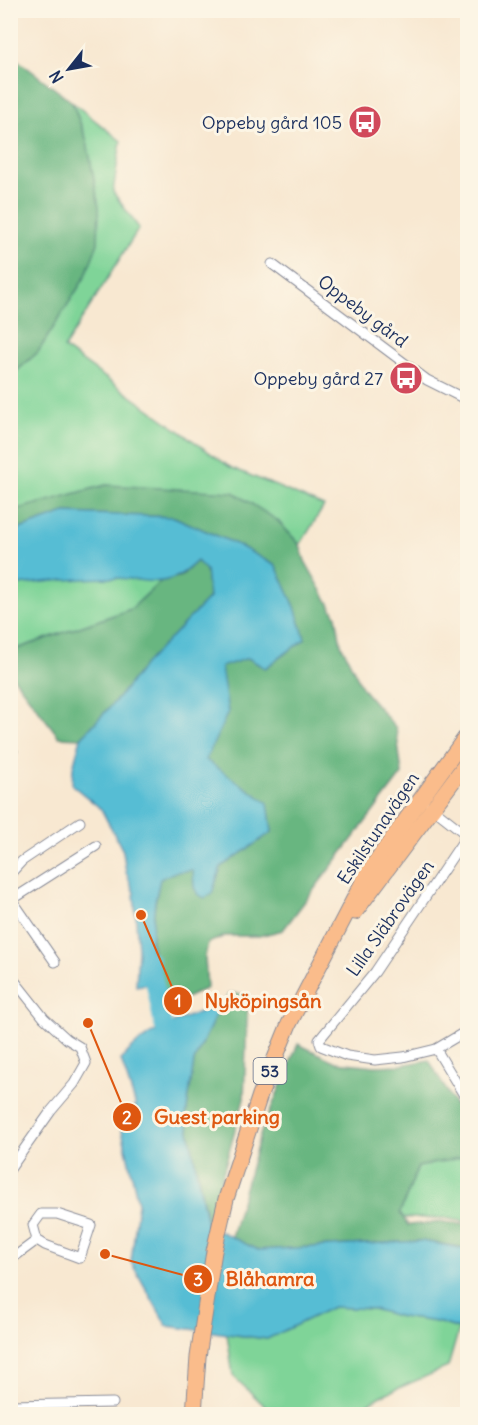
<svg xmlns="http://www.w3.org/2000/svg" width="478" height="1425" viewBox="0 0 478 1425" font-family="Delius,sans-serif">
<rect width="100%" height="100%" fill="#fcf5e5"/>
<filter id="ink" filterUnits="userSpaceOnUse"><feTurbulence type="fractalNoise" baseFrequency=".0167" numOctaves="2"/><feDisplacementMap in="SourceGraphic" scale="12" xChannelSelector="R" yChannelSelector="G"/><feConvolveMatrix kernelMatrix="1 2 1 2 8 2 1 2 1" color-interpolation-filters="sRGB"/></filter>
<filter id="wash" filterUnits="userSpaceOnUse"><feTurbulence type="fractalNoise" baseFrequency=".008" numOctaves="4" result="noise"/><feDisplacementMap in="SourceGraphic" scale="24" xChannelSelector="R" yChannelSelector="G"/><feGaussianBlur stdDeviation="1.35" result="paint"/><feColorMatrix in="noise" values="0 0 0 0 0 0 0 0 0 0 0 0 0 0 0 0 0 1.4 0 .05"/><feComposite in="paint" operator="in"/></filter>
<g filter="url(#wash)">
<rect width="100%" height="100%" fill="#f8e8d1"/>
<g fill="#7fd498" stroke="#4d827b" stroke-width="1.5">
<path d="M 72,102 L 121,141 L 113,192 L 139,228 L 64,348 L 230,467 L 324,506 L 300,545 L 277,520 L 106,485 L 11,511 L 11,376 L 38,352 L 85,277 L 87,141 Z"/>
<path d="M 90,578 L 134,578 L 161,581 L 131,609 L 11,651 L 10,586 L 50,580 Z"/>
<path d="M 467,1151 L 467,1222 L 444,1218 L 403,1218 L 400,1213 L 418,1167 L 463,1157 Z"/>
<path d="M 333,1307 L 373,1309 L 401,1317 L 437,1322 L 459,1329 L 448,1367 L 387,1393 L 349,1414 L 314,1414 L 266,1407 L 233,1376 L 227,1334 L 267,1339 Z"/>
</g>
<g fill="#67b680" stroke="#41726f" stroke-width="1.5">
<path d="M 11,55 L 72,102 L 87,141 L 99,207 L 98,243 L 85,277 L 38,352 L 11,376 Z"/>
<path d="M 106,485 L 233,492 L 277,520 L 300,545 L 305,561 L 336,616 L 341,644 L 363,689 L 396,728 L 402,774 L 283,930 L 259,936 L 225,936 L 208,943 L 205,957 L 207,988 L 167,1007 C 147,961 149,926 160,878 L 175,872 L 193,870 L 212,892 L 221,867 L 272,832 L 267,803 L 205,760 L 228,712 L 220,667 L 248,658 L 265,668 L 305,639 L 276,566 L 238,545 L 174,517 L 65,513 L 11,532 L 11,511 Z"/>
<path d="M 197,561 L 206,569 L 209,598 L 144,665 L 119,697 L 81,738 L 59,737 L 11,674 L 11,651 L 131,609 L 161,581 L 181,576 Z"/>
<path d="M 230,993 L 248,995 L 244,1099 L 208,1226 L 186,1116 L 194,1061 L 218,1010 Z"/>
<path d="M 298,1044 L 336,1062 L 375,1066 L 401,1065 L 429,1060 L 467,1126 L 467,1151 L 463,1157 L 418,1167 L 400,1213 L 408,1225 L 443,1222 L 467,1225 L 467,1248 L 421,1241 L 258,1250 L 231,1237 L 260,1135 Z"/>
</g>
<g fill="#56bdd4" stroke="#387699" stroke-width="1.5">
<path d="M 65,513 L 174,517 L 238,545 L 276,566 L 295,607 L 305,639 L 265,668 L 248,658 L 221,667 L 228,712 L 206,760 L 268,803 L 272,832 L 221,867 L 212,893 L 205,898 L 198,895 L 194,887 L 193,870 L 175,872 L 160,879 L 155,901 L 151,942 L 157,983 L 136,986 L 138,949 L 134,893 L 126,872 L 123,851 L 101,809 L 72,785 L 73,767 L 81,738 L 119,697 L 144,665 L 209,598 L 206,570 L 197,561 C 186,571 177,579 162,581 C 149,583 130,578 116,578 C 80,578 46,581 11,586 L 11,532 Z"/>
<path d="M 211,1008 L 218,1010 L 194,1061 L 186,1116 L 207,1225 L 258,1250 L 421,1241 L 467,1249 L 467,1331 L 437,1322 L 401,1317 L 373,1309 L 333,1307 L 267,1339 L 167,1326 L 131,1262 L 138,1203 L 119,1117 L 136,1106 L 121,1060 C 144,1031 178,1020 211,1008 Z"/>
</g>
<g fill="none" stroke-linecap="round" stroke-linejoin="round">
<path stroke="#56bdd4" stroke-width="18" d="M 150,960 L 163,1025 L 174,1045"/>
</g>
</g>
<g filter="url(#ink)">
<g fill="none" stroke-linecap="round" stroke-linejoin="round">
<defs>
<g id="minor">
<path d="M 272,264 L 427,380 L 461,397 L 468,398"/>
<path d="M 10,753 L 13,751"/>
<path d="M 430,806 L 468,836"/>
<path d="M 467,835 L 375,972 L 319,1040 L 321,1046 L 347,1056 L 375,1060 L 403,1057 L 436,1049 L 468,1030"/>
<path d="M 10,874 L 22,861 L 80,822"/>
<path d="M 10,897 L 55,962"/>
<path d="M 10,901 L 96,846"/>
<path d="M 10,975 L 44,1018 L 67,1039 L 80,1047 L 86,1063 L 74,1084 L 51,1111 L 10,1169"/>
<path d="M 436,1049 L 468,1102"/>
<path d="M 41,1214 L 57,1214 L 91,1225 L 80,1258 L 45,1245 L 37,1240 L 33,1225 Z"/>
<path d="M 10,1260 L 37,1240"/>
<path d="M 10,1405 L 113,1403"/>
</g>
<g id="primary">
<path d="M 355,912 L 468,761"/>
<path d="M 194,1414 L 198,1357 L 214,1251 L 226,1199 L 260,1095 L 289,1024 L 368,872 L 468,734"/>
</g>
</defs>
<use href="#minor" stroke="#8a8c98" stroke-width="11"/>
<use href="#primary" stroke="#8a8c98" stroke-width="17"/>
<use href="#minor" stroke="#fff" stroke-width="9"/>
<use href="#primary" stroke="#fabc8b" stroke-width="15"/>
</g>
</g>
<defs>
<symbol id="bus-disc" viewBox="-11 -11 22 22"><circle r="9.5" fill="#d1495b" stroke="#fcf5e5"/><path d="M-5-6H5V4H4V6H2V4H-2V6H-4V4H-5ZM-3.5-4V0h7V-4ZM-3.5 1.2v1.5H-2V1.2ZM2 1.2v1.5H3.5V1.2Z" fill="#fff"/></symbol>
</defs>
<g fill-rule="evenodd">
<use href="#bus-disc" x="346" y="103" width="38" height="38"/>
<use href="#bus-disc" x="387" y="359" width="38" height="38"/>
</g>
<g text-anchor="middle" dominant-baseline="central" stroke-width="6" stroke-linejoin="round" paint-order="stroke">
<rect fill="#fcf5e5" stroke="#5e6a86" stroke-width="1.5" x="253.5" y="1058" width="33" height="26" rx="4.5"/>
<g font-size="16" font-weight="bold" fill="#1b2f5e">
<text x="270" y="1071">53</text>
</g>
<g font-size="18" fill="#1b2f5e" stroke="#fcf5e5" text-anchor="end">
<text x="342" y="122">Oppeby gård 105</text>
<text x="383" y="378">Oppeby gård 27</text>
</g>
<g font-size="18" fill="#1b2f5e" stroke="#fcf5e5">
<text transform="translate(363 311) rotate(37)">Oppeby gård</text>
<text transform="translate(378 828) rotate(-56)">Eskilstunavägen</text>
<text transform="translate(390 918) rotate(-55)">Lilla Släbrovägen</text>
</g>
</g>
<path fill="none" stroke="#de5710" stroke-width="2" d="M141 915L178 1001M88 1023L127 1117M105 1254L198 1279"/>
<g fill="#de5710" stroke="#fcf5e5" stroke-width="2">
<circle cx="141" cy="915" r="6"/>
<circle cx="88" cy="1023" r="6"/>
<circle cx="105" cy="1254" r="6"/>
<circle cx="178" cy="1001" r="15"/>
<circle cx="127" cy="1117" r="15"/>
<circle cx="198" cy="1279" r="15"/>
</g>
<g font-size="18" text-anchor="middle" font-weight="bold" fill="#fff">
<text x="178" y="1007">1</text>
<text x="127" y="1124">2</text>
<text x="198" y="1286">3</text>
</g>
<g font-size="20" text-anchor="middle" font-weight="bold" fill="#de5710" stroke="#fcf5e5" stroke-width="6" stroke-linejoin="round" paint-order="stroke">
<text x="263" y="1008">Nyköpingsån</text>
<text x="217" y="1124">Guest parking</text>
<text x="270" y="1286">Blåhamra</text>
</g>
<rect width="478" height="1425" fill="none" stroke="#fcf5e5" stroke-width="36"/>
<g transform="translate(69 69) rotate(239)" stroke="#fcf5e5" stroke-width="4.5" paint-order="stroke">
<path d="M0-4.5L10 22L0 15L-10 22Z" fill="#1b2f5e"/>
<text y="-9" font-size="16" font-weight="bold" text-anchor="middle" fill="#1b2f5e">N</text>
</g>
</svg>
